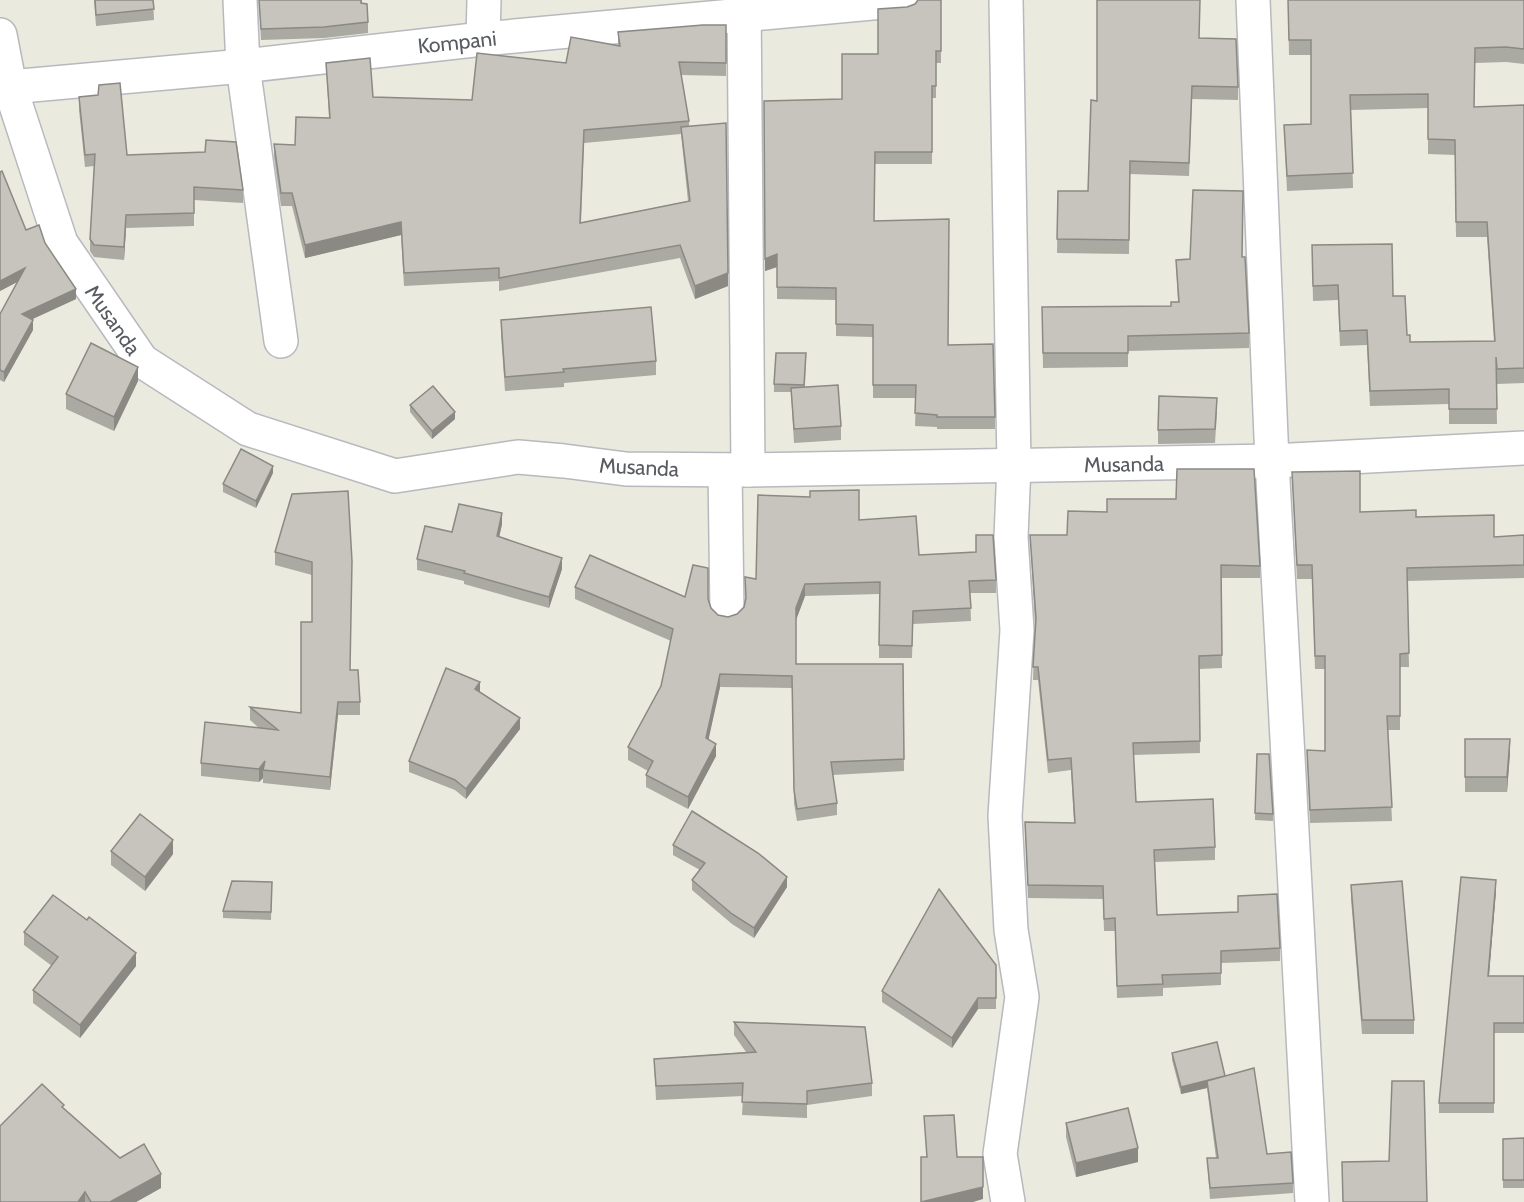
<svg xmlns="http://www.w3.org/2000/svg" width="1524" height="1202" viewBox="0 0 1524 1202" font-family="Cabin,sans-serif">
<rect width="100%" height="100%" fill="#ebeadf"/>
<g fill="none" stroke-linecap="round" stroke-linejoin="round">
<defs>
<g id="street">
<path d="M 240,0 L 243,66 L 281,341"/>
<path d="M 744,0 L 748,470"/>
<path d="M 1006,0 L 1014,465 L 1011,537 L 1017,630 L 1005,816 L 1011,930 L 1022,997 L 1000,1154 L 1008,1202"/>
<path d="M 1253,0 L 1272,461 L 1312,1202"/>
<path d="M 0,35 L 10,87 L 61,243 L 142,361 L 248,429 L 395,476 L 518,457 L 564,461 L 626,469 L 748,470 L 1272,461 L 1524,448"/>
<path d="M 483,39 L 484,0"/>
<path d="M 10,87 L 243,66 L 483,39 L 905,0"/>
<path d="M 725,470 L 727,611"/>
</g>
</defs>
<use href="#street" stroke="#b7b9be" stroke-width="36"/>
<use href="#street" stroke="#fff" stroke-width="33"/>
</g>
<g fill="#aaa9a2" fill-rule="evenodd">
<path d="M 94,0 L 153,0 L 154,20 L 96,26 Z"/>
<path d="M 259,0 L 362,0 L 362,3 L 368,22 L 368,33 L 324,38 L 261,40 Z"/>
<path d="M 941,0 L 941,63 L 936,63 L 936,98 L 932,98 L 932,164 L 875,164 L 874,221 L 948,345 L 995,417 L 995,429 L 937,429 L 937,427 L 915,426 L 916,398 L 873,398 L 873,337 L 836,336 L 836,300 L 777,299 L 777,267 L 765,271 L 764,101 L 842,99 L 878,54 L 907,7 L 915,4 Z"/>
<path d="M 1288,0 L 1524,0 L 1524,64 L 1506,62 L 1475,63 L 1474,107 L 1524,105 L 1524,383 L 1497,384 L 1496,374 L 1497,424 L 1449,424 L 1449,404 L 1370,406 L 1367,345 L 1340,346 L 1338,300 L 1313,301 L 1312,245 L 1393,296 L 1410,342 L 1494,341 L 1487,237 L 1456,237 L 1455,155 L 1428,154 L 1428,108 L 1351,110 L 1353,188 L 1287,191 L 1284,125 L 1311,124 L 1311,55 L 1289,55 Z"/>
<path d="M 726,25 L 726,76 L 681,75 L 689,121 L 689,126 L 728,286 L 695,299 L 680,258 L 499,291 L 499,281 L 404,286 L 401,235 L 305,258 L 292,206 L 281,206 L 274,157 L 274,144 L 295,145 L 329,118 L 326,63 L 373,97 L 472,100 L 566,63 L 618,46 L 618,32 ZM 681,134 L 688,201 L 581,223 L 584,143 Z"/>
<path d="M 1200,38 L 1238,87 L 1238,100 L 1192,99 L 1189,176 L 1130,174 L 1129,254 L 1057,253 L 1058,191 L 1088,191 L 1097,101 Z"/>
<path d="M 79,97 L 127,155 L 243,190 L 243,203 L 194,200 L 194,226 L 126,228 L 124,260 L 94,257 L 90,251 L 90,239 L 94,166 L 85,167 L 79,110 Z"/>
<path d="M 26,230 L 45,243 L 76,299 L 32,319 L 33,330 L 4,382 L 0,380 L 0,314 L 17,282 L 0,291 Z"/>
<path d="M 1242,257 L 1249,333 L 1249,348 L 1128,351 L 1128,367 L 1043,368 L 1042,307 L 1171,306 L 1178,302 L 1176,260 Z"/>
<path d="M 501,320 L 656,361 L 656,375 L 564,383 L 564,387 L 505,391 L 501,334 Z"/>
<path d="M 806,353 L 805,387 L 841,426 L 841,440 L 794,443 L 791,392 L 774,392 L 774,384 Z"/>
<path d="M 138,381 L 114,431 L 66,409 L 66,394 Z"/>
<path d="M 410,405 L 455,419 L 432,439 L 410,412 Z"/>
<path d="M 1217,412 L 1215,443 L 1158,444 L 1158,430 Z"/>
<path d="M 1292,472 L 1360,512 L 1416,517 L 1494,537 L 1524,535 L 1524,578 L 1407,581 L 1409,667 L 1400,667 L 1400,730 L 1388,730 L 1392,821 L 1310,823 L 1307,750 L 1325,751 L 1325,669 L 1315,669 L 1312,579 L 1297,579 Z"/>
<path d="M 273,473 L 256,508 L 223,492 L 223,484 Z"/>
<path d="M 292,494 L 350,670 L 360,702 L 360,715 L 338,715 L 330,790 L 263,783 L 263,778 L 259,782 L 201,776 L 201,763 L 259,728 L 250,720 L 250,707 L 301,713 L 312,622 L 312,575 L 275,565 L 275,552 Z"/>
<path d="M 859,520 L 919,555 L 996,580 L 996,593 L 970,593 L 971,621 L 913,624 L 912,658 L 879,658 L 879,594 L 805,596 L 796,620 L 796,664 L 903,664 L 904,771 L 833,775 L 837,803 L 837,815 L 797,821 L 794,803 L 792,688 L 720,687 L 708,740 L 716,756 L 688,809 L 646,787 L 646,775 L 648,771 L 628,760 L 628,747 L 661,686 L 671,641 L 575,599 L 575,587 L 708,599 L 711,608 L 718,615 L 728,617 L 737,614 L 744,607 L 746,599 L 756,579 Z"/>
<path d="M 502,524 L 499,537 L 562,569 L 549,608 L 464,584 L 464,581 L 417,570 L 417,559 L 452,532 Z"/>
<path d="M 1030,535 L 1260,566 L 1260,578 L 1221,578 L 1222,668 L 1199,669 L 1200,753 L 1133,755 L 1136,802 L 1215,847 L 1215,860 L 1155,862 L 1157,915 L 1280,948 L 1280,961 L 1221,963 L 1221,985 L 1163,988 L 1163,996 L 1117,998 L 1115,931 L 1104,931 L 1103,899 L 1028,898 L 1025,822 L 1074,823 L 1071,770 L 1048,773 L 1038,680 L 1033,680 L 1035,625 Z"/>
<path d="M 480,692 L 520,729 L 466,799 L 455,790 L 409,772 L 409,761 Z"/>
<path d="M 1465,739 L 1510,753 L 1507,792 L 1465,792 Z"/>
<path d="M 1257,754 L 1273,814 L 1273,821 L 1255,820 Z"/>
<path d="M 673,845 L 787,887 L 754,938 L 732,924 L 692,890 L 692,880 L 700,870 L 673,855 Z"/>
<path d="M 111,851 L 173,854 L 145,891 L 111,865 Z"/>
<path d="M 272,882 L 271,920 L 223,918 L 223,911 Z"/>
<path d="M 1351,885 L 1414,1020 L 1414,1034 L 1362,1034 L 1351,899 Z"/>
<path d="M 1496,891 L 1489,976 L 1524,976 L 1524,1033 L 1494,1033 L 1494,1113 L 1439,1113 L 1439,1103 Z"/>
<path d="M 24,932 L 136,966 L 80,1038 L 33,1003 L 33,990 L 52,966 L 24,945 Z"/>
<path d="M 996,965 L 996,1009 L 978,1009 L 952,1048 L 882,1002 L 882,991 Z"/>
<path d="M 734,1022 L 872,1083 L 872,1096 L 807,1105 L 807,1118 L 742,1115 L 743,1096 L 656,1100 L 654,1059 L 746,1052 L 734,1035 Z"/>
<path d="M 1172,1053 L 1225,1076 L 1267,1154 L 1293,1183 L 1293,1193 L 1210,1199 L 1207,1158 L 1216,1158 L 1207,1088 L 1181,1094 L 1172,1060 Z"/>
<path d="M 64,1108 L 120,1158 L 161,1188 L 136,1202 L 0,1202 Z"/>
<path d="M 1066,1123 L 1138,1162 L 1076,1177 L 1066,1137 Z"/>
<path d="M 1524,1138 L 1524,1188 L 1503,1188 L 1503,1139 Z"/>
</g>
<g fill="#8b8984">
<path d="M 126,215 L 126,228 L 124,260 L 124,247 Z"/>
<path d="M 401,222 L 401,235 L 305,258 L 305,245 Z"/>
<path d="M 777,254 L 777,267 L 765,271 L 765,259 Z"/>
<path d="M 25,268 L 25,278 L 0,291 L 0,281 Z"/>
<path d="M 728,273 L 728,286 L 695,299 L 695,286 Z"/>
<path d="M 76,289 L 76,299 L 22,324 L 22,314 Z"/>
<path d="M 33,320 L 33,330 L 4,382 L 4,372 Z"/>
<path d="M 138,367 L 138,381 L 114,431 L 114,417 Z"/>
<path d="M 455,412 L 455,419 L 432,439 L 432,431 Z"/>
<path d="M 273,466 L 273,473 L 256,508 L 256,501 Z"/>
<path d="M 502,513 L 502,524 L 497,547 L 497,536 Z"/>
<path d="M 562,558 L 562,569 L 549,608 L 549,597 Z"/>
<path d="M 805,584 L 805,596 L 796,620 L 796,608 Z"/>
<path d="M 720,674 L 720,687 L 706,751 L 706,738 Z"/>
<path d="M 480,682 L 480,692 L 475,689 Z"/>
<path d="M 338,702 L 338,715 L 330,790 L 330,777 Z"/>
<path d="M 520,718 L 520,729 L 466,799 L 466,789 Z"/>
<path d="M 1510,739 L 1510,753 L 1507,792 L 1507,777 Z"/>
<path d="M 716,744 L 716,756 L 688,809 L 688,797 Z"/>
<path d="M 265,761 L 263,770 L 263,778 L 259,782 L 259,769 Z"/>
<path d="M 173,840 L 173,854 L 145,891 L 145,877 Z"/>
<path d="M 787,877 L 787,887 L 754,938 L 754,928 Z"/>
<path d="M 1496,880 L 1496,891 L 1488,987 L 1488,976 Z"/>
<path d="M 136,953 L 136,966 L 80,1038 L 80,1025 Z"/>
<path d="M 978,998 L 978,1009 L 952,1048 L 952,1038 Z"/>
<path d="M 1225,1076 L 1207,1081 L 1207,1088 L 1181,1094 L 1181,1087 Z"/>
<path d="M 1138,1148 L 1138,1162 L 1076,1177 L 1076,1163 Z"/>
<path d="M 161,1174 L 161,1188 L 136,1202 L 110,1202 Z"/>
<path d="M 983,1187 L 983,1199 L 973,1202 L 921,1202 Z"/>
<path d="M 85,1192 L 85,1202 L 78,1202 Z"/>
</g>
<g fill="#c6c4bc" stroke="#8b8984" stroke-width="1.5">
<path d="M 95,0 L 153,0 L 154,9 L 96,15 Z"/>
<path d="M 259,0 L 361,0 L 361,3 L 367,4 L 368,22 L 324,27 L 261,29 Z"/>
<path d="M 918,0 L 941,0 L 941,51 L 936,51 L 936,86 L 932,86 L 932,152 L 875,152 L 874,221 L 949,219 L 948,345 L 993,344 L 995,417 L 937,417 L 937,415 L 915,413 L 916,385 L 873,385 L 873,325 L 836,324 L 836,288 L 777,287 L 777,254 L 765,259 L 764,101 L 842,99 L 842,54 L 878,54 L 878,9 L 907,7 L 915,4 Z"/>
<path d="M 1097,0 L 1200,0 L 1199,38 L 1236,39 L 1238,87 L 1192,86 L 1189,163 L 1130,161 L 1129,240 L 1057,239 L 1058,191 L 1088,191 L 1091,100 L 1097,101 Z"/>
<path d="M 1288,0 L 1524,0 L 1524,49 L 1506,47 L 1475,48 L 1474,107 L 1524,105 L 1524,368 L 1497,369 L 1496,357 L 1497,409 L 1449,409 L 1449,389 L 1370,391 L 1367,330 L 1340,331 L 1338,285 L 1313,286 L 1312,245 L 1392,244 L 1393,296 L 1405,296 L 1407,335 L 1410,335 L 1410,342 L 1495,341 L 1487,222 L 1456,222 L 1455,140 L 1428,139 L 1428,94 L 1350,95 L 1353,173 L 1287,176 L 1284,125 L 1311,124 L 1311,40 L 1289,40 Z"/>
<path d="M 703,25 L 726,25 L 726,63 L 679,62 L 689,121 L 584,130 L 580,223 L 690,201 L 681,127 L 726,123 L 728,273 L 695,286 L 680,245 L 499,278 L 499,268 L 404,273 L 401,222 L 305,245 L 292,193 L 281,193 L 274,144 L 295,145 L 296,117 L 330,118 L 326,63 L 370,58 L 373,97 L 472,100 L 477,53 L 566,63 L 571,37 L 620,46 L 618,32 Z"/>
<path d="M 120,83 L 127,155 L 205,152 L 206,140 L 236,142 L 243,190 L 194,187 L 194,213 L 126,215 L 124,247 L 94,245 L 90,239 L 95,154 L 85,155 L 79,97 L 98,95 L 99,85 Z"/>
<path d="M 2,171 L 26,230 L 39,225 L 45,243 L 76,289 L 22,314 L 33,320 L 4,372 L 0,370 L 0,314 L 25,268 L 0,281 L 0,172 Z"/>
<path d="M 1193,190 L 1243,191 L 1242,257 L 1245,257 L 1249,333 L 1128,336 L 1128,353 L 1043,353 L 1042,307 L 1171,306 L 1171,302 L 1179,302 L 1176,260 L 1190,259 Z"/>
<path d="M 651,307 L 656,361 L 563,369 L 564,372 L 505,377 L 501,320 Z"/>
<path d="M 91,343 L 138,367 L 114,417 L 66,394 Z"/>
<path d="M 776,353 L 806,353 L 804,385 L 774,384 Z"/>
<path d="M 838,385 L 841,426 L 794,429 L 791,388 Z"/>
<path d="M 433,386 L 455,412 L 432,431 L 410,405 Z"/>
<path d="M 1159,396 L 1217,398 L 1215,429 L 1158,430 Z"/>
<path d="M 241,449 L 273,466 L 256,501 L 223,484 Z"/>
<path d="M 1177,469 L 1254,469 L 1260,566 L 1221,565 L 1222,655 L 1199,656 L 1200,741 L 1133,743 L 1136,802 L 1213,799 L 1215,847 L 1154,850 L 1157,915 L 1238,912 L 1238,896 L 1277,894 L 1280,948 L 1221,951 L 1221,973 L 1162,975 L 1163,984 L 1117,986 L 1115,918 L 1104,919 L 1103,886 L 1028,885 L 1025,822 L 1075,823 L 1071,758 L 1048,760 L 1038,667 L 1033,667 L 1036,618 L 1030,535 L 1067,535 L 1068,511 L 1107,512 L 1107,499 L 1176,499 Z"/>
<path d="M 1360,471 L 1360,512 L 1416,510 L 1416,517 L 1494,515 L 1494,537 L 1524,535 L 1524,565 L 1407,568 L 1409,653 L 1400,654 L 1400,716 L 1387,716 L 1392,807 L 1310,810 L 1307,750 L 1325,751 L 1325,656 L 1315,656 L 1312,565 L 1297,565 L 1292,472 Z"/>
<path d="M 859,490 L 859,520 L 916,516 L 919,555 L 976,552 L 976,535 L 993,535 L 996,580 L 969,581 L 971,608 L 913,611 L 912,646 L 879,645 L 880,582 L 805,584 L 796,608 L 796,664 L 903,664 L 904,759 L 831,762 L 837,803 L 797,809 L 794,790 L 792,676 L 720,674 L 706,738 L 716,744 L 688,797 L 646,775 L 653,761 L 628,747 L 661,686 L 673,629 L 575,587 L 590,555 L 685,597 L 693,565 L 708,568 L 708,599 L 711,608 L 718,615 L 728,617 L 737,614 L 744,607 L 746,598 L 745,577 L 756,579 L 758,495 L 810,497 L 810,491 Z"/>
<path d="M 348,491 L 352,561 L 350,670 L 358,670 L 360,702 L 338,702 L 330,777 L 263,770 L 265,761 L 259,769 L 201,763 L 205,722 L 278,730 L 250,707 L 301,713 L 301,622 L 312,622 L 312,562 L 275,552 L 292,494 Z"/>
<path d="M 459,504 L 502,513 L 497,536 L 562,558 L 549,597 L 464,573 L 465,571 L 417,559 L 425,526 L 452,532 Z"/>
<path d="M 446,668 L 480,682 L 475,689 L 520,718 L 466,789 L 455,780 L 409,761 Z"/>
<path d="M 1465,739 L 1510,739 L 1507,777 L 1465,777 Z"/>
<path d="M 1257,754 L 1269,754 L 1273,814 L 1255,813 Z"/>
<path d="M 692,811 L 758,853 L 787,877 L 754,928 L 732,914 L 692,880 L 705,863 L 673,845 Z"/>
<path d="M 140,814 L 173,840 L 145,877 L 111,851 Z"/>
<path d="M 1461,877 L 1496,880 L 1488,976 L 1524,976 L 1524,1023 L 1494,1023 L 1494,1103 L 1439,1103 Z"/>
<path d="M 232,881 L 272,882 L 271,912 L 223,911 Z"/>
<path d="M 1402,881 L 1414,1020 L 1362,1020 L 1351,885 Z"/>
<path d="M 939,889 L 996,965 L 996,998 L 978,998 L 952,1038 L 882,991 Z"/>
<path d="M 53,895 L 87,920 L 89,917 L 136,953 L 80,1025 L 33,990 L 58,957 L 24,932 Z"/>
<path d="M 734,1022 L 865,1027 L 872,1083 L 807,1091 L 807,1104 L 742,1102 L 743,1083 L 656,1086 L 654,1059 L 756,1052 Z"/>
<path d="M 1217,1042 L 1225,1076 L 1181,1087 L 1172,1053 Z"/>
<path d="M 1254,1068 L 1267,1154 L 1291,1152 L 1293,1183 L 1210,1188 L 1207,1158 L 1218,1158 L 1207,1081 Z"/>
<path d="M 1392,1081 L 1424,1081 L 1427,1202 L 1343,1202 L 1342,1162 L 1389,1161 Z"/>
<path d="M 42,1084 L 64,1105 L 62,1107 L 120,1158 L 144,1144 L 161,1174 L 110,1202 L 91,1202 L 85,1192 L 78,1202 L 0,1202 L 0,1126 Z"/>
<path d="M 1128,1108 L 1138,1148 L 1076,1163 L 1066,1123 Z"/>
<path d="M 954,1115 L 957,1157 L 983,1157 L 983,1187 L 921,1202 L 921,1157 L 927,1157 L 924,1116 Z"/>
<path d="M 1524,1138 L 1524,1180 L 1503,1180 L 1503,1139 Z"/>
</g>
<g text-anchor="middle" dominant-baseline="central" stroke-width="6" stroke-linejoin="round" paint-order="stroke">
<g font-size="21" fill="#585b60" stroke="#fff">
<text transform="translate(457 42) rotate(-6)">Kompani</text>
<text transform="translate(113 320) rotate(55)">Musanda</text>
<text transform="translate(1124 464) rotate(-1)">Musanda</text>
<text transform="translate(639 467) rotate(3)">Musanda</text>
</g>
</g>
</svg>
